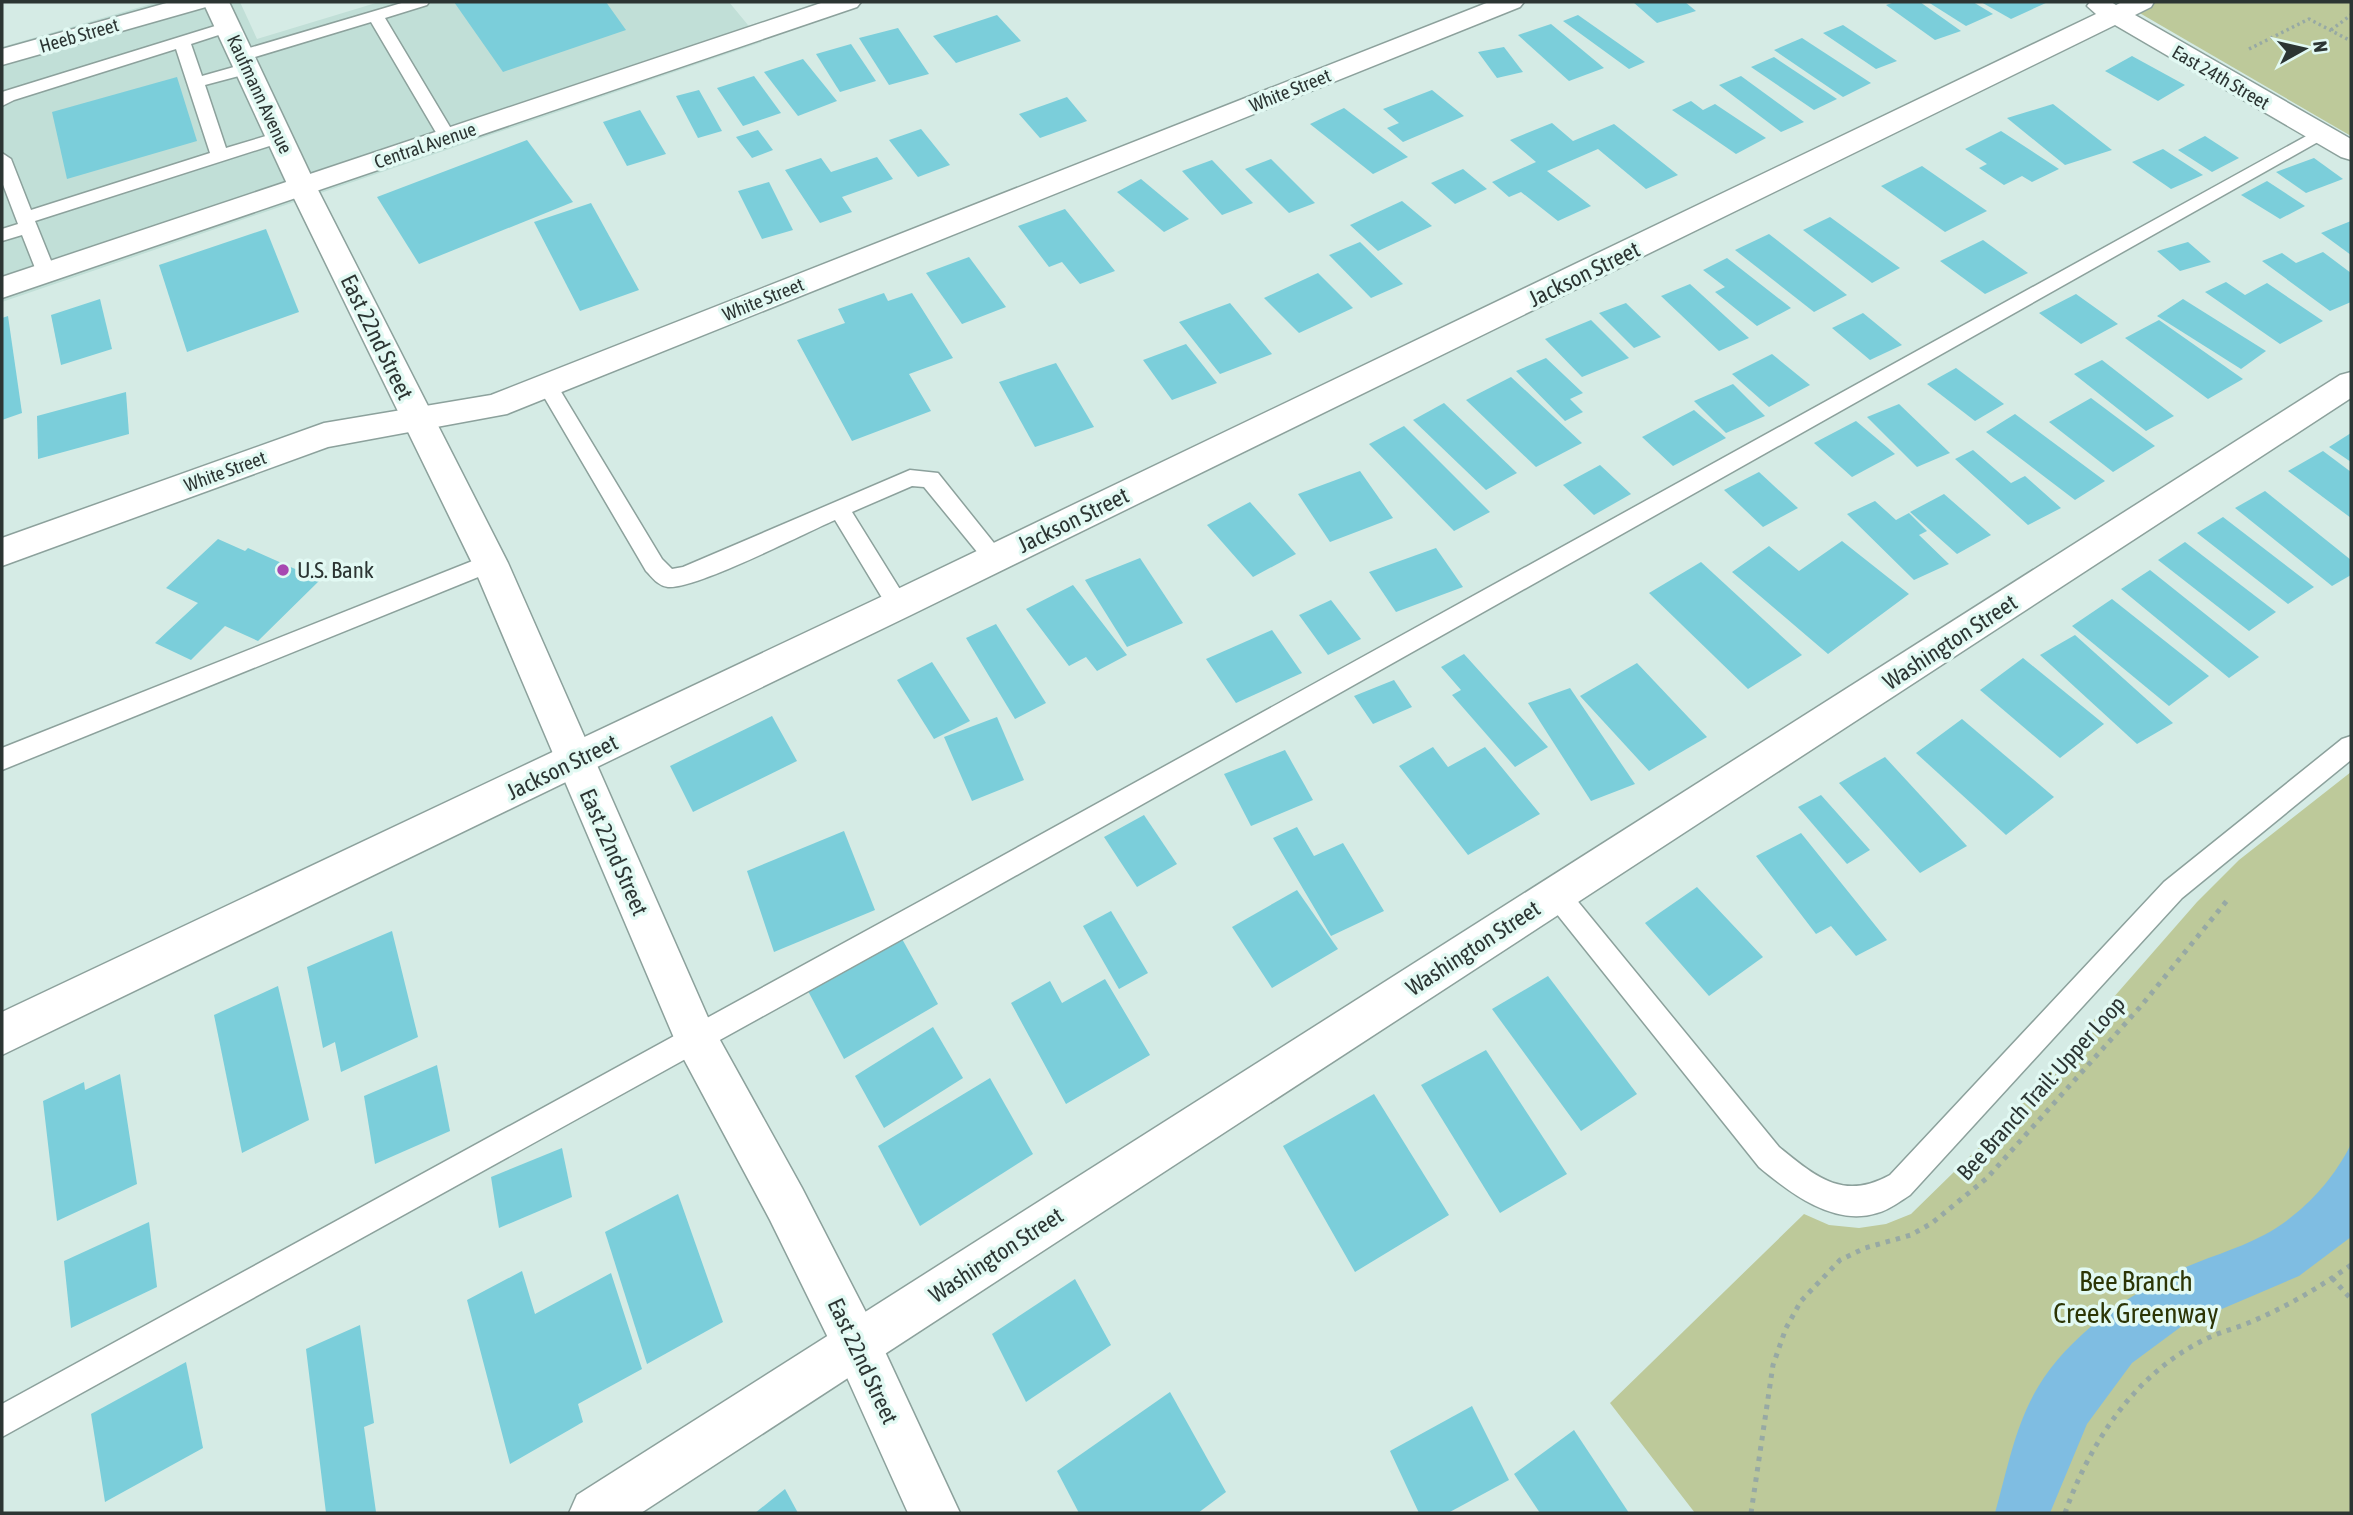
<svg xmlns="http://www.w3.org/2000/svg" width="2353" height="1515" viewBox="0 0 2353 1515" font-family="'Asap Condensed',sans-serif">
<rect width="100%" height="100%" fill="#d5ebe5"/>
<path fill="#c1dfd7" d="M 158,2 L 240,2 L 257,39 L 379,2 L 729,2 L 762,42 L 2,302 L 2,47 Z"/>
<g fill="#bdc99a">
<path d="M 2142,2 L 2351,2 L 2351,136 L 2131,8 Z"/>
<path d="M 2351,772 L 2351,1513 L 1695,1513 L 1610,1403 L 1804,1214 L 1829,1225 L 1859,1228 L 1886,1224 L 1911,1214 L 2001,1126 L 2197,902 L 2239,860 Z"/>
</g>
<path fill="#7fbde2" d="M 2351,1144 L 2351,1237 L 2299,1276 L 2182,1326 L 2132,1363 L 2087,1424 L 2050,1513 L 1995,1513 C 2007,1471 2015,1425 2038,1387 C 2068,1337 2124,1298 2175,1272 C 2204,1258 2236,1250 2264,1235 C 2300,1216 2333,1181 2351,1144 Z"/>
<g fill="#7bceda">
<path d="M 454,2 L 606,2 L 626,30 L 503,72 Z"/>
<path d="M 1633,2 L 1685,2 L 1696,11 L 1657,23 Z"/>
<path d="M 1895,2 L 1920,2 L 1961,31 L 1935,40 L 1886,5 Z"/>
<path d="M 1928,2 L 1973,2 L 1993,14 L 1966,26 Z"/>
<path d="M 1981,2 L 2048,2 L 2011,19 Z"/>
<path d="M 997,15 L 1021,41 L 956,63 L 933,36 Z"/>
<path d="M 1578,15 L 1645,62 L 1629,69 L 1563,21 Z"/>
<path d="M 1551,24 L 1604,68 L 1569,81 L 1518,35 Z"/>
<path d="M 1843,25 L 1897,61 L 1876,69 L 1823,33 Z"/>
<path d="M 898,28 L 929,74 L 889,85 L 859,38 Z"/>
<path d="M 1802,38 L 1871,83 L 1843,97 L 1774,50 Z"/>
<path d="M 851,44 L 876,81 L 840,92 L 816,54 Z"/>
<path d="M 1504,47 L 1523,72 L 1497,78 L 1478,52 Z"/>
<path d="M 2132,56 L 2185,85 L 2158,101 L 2105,71 Z"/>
<path d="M 1774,57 L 1837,99 L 1814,110 L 1751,67 Z"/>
<path d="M 803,59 L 837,101 L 798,116 L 764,72 Z"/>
<path d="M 754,76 L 781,113 L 743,126 L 717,88 Z"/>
<path d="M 1741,76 L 1804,122 L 1781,132 L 1719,85 Z"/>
<path d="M 177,77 L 197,141 L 67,179 L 52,112 Z"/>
<path d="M 699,90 L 722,131 L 698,138 L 676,96 Z"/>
<path d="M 1432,90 L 1464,116 L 1403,142 L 1387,128 L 1399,123 L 1383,109 Z"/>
<path d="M 1067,97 L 1087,121 L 1040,138 L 1019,114 Z"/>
<path d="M 1691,101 L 1703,110 L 1715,104 L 1766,138 L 1736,154 L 1672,110 Z"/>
<path d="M 2053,104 L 2112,150 L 2065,165 L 2007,118 Z"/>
<path d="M 1344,108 L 1408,157 L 1373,174 L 1310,124 Z"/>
<path d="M 640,110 L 666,154 L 627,166 L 603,122 Z"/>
<path d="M 1552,123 L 1573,141 L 1614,124 L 1678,175 L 1646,189 L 1598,149 L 1547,171 L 1591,206 L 1558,221 L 1521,192 L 1509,197 L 1492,182 L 1536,162 L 1510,140 Z"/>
<path d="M 921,129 L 950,165 L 918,177 L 889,140 Z"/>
<path d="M 758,130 L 773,150 L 752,158 L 736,137 Z"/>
<path d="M 2001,131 L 2059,169 L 2032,182 L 2022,176 L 2004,185 L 1979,168 L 1987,164 L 1965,149 Z"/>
<path d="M 2205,136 L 2239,158 L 2212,172 L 2178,150 Z"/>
<path d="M 527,140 L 573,202 L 419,264 L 377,197 Z"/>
<path d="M 2163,149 L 2203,175 L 2171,189 L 2132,162 Z"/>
<path d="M 877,157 L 893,179 L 842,197 L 852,212 L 820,223 L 785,170 L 821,158 L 831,172 Z"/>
<path d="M 2314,158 L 2343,179 L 2306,193 L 2276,172 Z"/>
<path d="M 1271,159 L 1315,203 L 1289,213 L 1245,169 Z"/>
<path d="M 1212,160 L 1253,203 L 1222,215 L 1182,171 Z"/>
<path d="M 1922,166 L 1987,211 L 1945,232 L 1881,186 Z"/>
<path d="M 1463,169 L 1487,189 L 1455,204 L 1431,183 Z"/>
<path d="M 1141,179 L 1189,219 L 1164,232 L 1117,192 Z"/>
<path d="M 2267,181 L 2305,206 L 2280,219 L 2241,195 Z"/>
<path d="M 769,182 L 793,230 L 762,239 L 738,191 Z"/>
<path d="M 1402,201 L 1432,226 L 1378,251 L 1350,225 Z"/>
<path d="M 591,203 L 639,290 L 580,311 L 534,222 Z"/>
<path d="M 1065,209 L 1115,271 L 1080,284 L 1062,262 L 1049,267 L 1018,226 Z"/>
<path d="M 1830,217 L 1900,268 L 1872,283 L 1803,230 Z"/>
<path d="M 2351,221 L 2351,255 L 2321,233 Z"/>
<path d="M 266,229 L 299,312 L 187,352 L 159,265 Z"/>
<path d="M 1769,234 L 1847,295 L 1814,312 L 1735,250 Z"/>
<path d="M 1983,240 L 2028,273 L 1985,294 L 1940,261 Z"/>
<path d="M 1360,242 L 1403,284 L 1371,298 L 1329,255 Z"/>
<path d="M 2188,242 L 2211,262 L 2180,271 L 2157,251 Z"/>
<path d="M 2323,252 L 2351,273 L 2351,302 L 2330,311 L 2262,261 L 2282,253 L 2296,263 Z"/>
<path d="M 969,257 L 1006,307 L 962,324 L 926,273 Z"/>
<path d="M 1727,258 L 1791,308 L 1757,326 L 1715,292 L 1725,287 L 1703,270 Z"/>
<path d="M 1318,273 L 1353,308 L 1299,333 L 1264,298 Z"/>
<path d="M 2226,282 L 2245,295 L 2267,283 L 2323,321 L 2280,344 L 2205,292 Z"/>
<path d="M 1690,284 L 1749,338 L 1719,351 L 1661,296 Z"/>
<path d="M 884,293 L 888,301 L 912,293 L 953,358 L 909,374 L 931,411 L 852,441 L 797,340 L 845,323 L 838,309 Z"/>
<path d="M 2076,294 L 2118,324 L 2081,344 L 2039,313 Z"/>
<path d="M 100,299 L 112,349 L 61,365 L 51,315 Z"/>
<path d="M 2183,299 L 2266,351 L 2241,369 L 2157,316 Z"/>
<path d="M 1230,303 L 1272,354 L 1220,374 L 1179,322 Z"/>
<path d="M 1626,303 L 1661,337 L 1634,348 L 1599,313 Z"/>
<path d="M 1863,313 L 1902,345 L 1870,360 L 1832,328 Z"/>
<path d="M 8,316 L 22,413 L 2,420 L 2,318 Z"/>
<path d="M 1591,320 L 1629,358 L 1582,377 L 1545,339 Z"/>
<path d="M 2159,320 L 2243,379 L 2208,399 L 2125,338 Z"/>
<path d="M 1186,344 L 1217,383 L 1172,400 L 1143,360 Z"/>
<path d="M 1772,354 L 1810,385 L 1769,407 L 1732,374 Z"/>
<path d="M 1546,358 L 1583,393 L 1570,399 L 1583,412 L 1565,421 L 1516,371 Z"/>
<path d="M 2102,360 L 2174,416 L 2146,431 L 2074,374 Z"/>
<path d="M 1056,363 L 1094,427 L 1035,447 L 999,382 Z"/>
<path d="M 1956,368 L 2004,404 L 1975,421 L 1927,384 Z"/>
<path d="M 1511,377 L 1582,443 L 1536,467 L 1466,400 Z"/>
<path d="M 1733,384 L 1765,416 L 1726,433 L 1694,401 Z"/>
<path d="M 126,392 L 129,434 L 38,459 L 37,416 Z"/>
<path d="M 2091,398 L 2155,446 L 2113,472 L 2049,422 Z"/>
<path d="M 1444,403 L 1517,473 L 1486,490 L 1413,420 Z"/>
<path d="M 1899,404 L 1950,453 L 1917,467 L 1867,417 Z"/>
<path d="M 1694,410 L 1726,438 L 1673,466 L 1642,437 Z"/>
<path d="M 2015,414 L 2105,481 L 2075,500 L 1986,432 Z"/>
<path d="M 1856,421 L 1895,454 L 1852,477 L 1814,443 Z"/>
<path d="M 1404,426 L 1490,512 L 1454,531 L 1369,444 Z"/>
<path d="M 2351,433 L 2351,462 L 2329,447 Z"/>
<path d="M 1973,450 L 2011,483 L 2025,476 L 2061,508 L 2028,525 L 1955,459 Z"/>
<path d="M 2323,451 L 2351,472 L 2351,518 L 2288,471 Z"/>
<path d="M 1600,465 L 1631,494 L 1594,515 L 1563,485 Z"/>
<path d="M 1360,471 L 1393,518 L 1330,542 L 1298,494 Z"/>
<path d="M 1759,472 L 1798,508 L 1763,527 L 1724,490 Z"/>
<path d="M 2265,491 L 2351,560 L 2351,575 L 2332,586 L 2235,508 Z"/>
<path d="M 1944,494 L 1991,535 L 1957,554 L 1910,512 Z"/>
<path d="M 1875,501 L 1896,520 L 1909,513 L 1927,531 L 1919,535 L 1949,564 L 1914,580 L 1847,514 Z"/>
<path d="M 1250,502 L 1296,554 L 1253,577 L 1207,525 Z"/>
<path d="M 2223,517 L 2314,587 L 2288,604 L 2197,533 Z"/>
<path d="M 218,539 L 245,551 L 248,548 L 320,580 L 258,641 L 225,626 L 191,660 L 155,643 L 198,603 L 166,588 Z"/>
<path d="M 1842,541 L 1909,594 L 1828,654 L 1732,572 L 1769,546 L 1799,571 Z"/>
<path d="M 2185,542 L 2276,612 L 2249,631 L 2158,560 Z"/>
<path d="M 1436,548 L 1463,587 L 1396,612 L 1369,572 Z"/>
<path d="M 1140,558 L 1183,623 L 1127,647 L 1085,580 Z"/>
<path d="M 1701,562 L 1802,655 L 1748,689 L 1649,593 Z"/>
<path d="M 2150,570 L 2259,657 L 2229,678 L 2121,589 Z"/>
<path d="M 1073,585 L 1127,655 L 1097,671 L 1086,657 L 1069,666 L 1026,609 Z"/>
<path d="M 2112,599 L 2209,676 L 2169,706 L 2072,626 Z"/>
<path d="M 1331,600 L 1361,639 L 1328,655 L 1299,615 Z"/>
<path d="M 996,624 L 1046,703 L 1015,719 L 966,638 Z"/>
<path d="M 1272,630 L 1302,673 L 1236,703 L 1206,659 Z"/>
<path d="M 2075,635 L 2173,723 L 2137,744 L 2040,655 Z"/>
<path d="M 1464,654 L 1548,747 L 1515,767 L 1452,695 L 1461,690 L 1441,667 Z"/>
<path d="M 2023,658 L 2104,724 L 2060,758 L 1980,690 Z"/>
<path d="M 932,662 L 970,721 L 934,739 L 897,680 Z"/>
<path d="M 1637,663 L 1707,737 L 1649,771 L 1580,696 Z"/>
<path d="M 1394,680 L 1412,707 L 1373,724 L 1354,696 Z"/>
<path d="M 1570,688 L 1635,784 L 1591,801 L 1528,703 Z"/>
<path d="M 772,716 L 797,761 L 693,812 L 670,766 Z"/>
<path d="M 997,717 L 1024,780 L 972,801 L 944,737 Z"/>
<path d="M 1962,719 L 2054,797 L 2006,835 L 1916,753 Z"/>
<path d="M 1433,747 L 1448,767 L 1485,747 L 1540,814 L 1468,855 L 1399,766 Z"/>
<path d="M 1285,750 L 1313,800 L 1251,826 L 1224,774 Z"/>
<path d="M 1885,757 L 1967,846 L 1920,873 L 1839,783 Z"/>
<path d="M 1821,795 L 1870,850 L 1847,864 L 1798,807 Z"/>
<path d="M 1144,815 L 1177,864 L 1137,887 L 1104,837 Z"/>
<path d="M 1297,827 L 1314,856 L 1343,843 L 1384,911 L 1331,936 L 1273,838 Z"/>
<path d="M 844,831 L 875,910 L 774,952 L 747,871 Z"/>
<path d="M 1801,833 L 1887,940 L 1856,956 L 1831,926 L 1816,934 L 1756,856 Z"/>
<path d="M 1697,887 L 1763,957 L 1709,996 L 1645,923 Z"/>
<path d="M 1297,890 L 1338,949 L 1272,988 L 1232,927 Z"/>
<path d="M 1111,911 L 1148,973 L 1119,989 L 1083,926 Z"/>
<path d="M 392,931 L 418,1037 L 341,1072 L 335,1042 L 323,1048 L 307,967 Z"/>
<path d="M 901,937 L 938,1004 L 844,1059 L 808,991 Z"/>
<path d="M 1548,976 L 1637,1094 L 1581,1131 L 1492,1009 Z"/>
<path d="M 1105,979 L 1150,1055 L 1066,1104 L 1011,1003 L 1050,981 L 1062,1003 Z"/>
<path d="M 278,986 L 309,1120 L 242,1153 L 214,1015 Z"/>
<path d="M 933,1027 L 963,1078 L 884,1128 L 855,1076 Z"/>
<path d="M 1486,1050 L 1567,1174 L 1500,1213 L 1421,1085 Z"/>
<path d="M 437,1065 L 450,1131 L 375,1164 L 364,1096 Z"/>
<path d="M 120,1074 L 137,1184 L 57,1221 L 43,1101 L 84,1082 L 85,1090 Z"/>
<path d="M 990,1078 L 1033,1154 L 920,1226 L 878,1146 Z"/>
<path d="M 1374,1094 L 1449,1215 L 1355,1272 L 1283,1146 Z"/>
<path d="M 562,1148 L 572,1197 L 499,1228 L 491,1177 Z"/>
<path d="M 678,1194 L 723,1322 L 647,1364 L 605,1232 Z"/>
<path d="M 149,1222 L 157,1287 L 71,1328 L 64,1261 Z"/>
<path d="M 522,1271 L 535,1314 L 611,1273 L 642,1369 L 578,1404 L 583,1422 L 510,1464 L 467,1300 Z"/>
<path d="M 1075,1279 L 1111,1345 L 1026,1402 L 992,1334 Z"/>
<path d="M 360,1325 L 374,1423 L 364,1427 L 376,1512 L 326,1513 L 306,1349 Z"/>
<path d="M 186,1362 L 203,1448 L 105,1502 L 91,1414 Z"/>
<path d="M 1170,1392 L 1226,1492 L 1198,1513 L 1079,1513 L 1057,1471 Z"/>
<path d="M 1472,1406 L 1509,1480 L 1448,1513 L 1419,1513 L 1390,1451 Z"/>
<path d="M 1574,1430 L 1629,1513 L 1540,1513 L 1514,1474 Z"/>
<path d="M 785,1489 L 798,1513 L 755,1513 Z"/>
</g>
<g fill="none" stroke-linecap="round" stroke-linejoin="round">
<defs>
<g id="service">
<path d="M 405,2 L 429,2 L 427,5 L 385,18 L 456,137 L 453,141 L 441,141 L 371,22 L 242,61 L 234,56 L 236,52 Z"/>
<path d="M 228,22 L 236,27 L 234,30 L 191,44 L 202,76 L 248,63 L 256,68 L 254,72 L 205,85 L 226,148 L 279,132 L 288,137 L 285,141 L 35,221 L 56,273 L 53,278 L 39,278 L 22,235 L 2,241 L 2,229 L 18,224 L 2,182 L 2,153 L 11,159 L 31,210 L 210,153 L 176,49 L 14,100 L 2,106 L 2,92 Z"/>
<path d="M 2319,129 L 2325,130 L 2328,134 L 2325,138 L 944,916 L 2,1437 L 2,1404 L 926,898 Z"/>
<path d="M 547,378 L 554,380 L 662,559 L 672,569 L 683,567 L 910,470 L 938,473 L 1006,558 L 1003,564 L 995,567 L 987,564 L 924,487 L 912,486 L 852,512 L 906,599 L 909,605 L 906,611 L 898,614 L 890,611 L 835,520 C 803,534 696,589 668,587 C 658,586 652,577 646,571 L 537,385 L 540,380 Z"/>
<path d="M 490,554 L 498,557 L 501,563 L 498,569 L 2,770 L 2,748 Z"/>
<path d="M 2351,736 L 2351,760 L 2182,898 L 1910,1195 C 1899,1202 1889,1210 1877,1213 C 1834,1227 1790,1193 1759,1167 L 1548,903 L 1544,895 L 1548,887 L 1557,883 L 1566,887 L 1779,1147 C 1816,1177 1843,1201 1890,1175 L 2164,882 L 2342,739 Z"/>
</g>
<g id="minor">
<path d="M 170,2 L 210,2 L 206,7 L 2,65 L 2,49 Z"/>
<path d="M 1489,2 L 1524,2 L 1520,7 L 507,414 L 328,447 L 2,566 L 2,538 L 324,423 L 491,395 Z"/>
<path d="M 2090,2 L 2111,2 L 2116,5 L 2122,2 L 2154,2 L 2151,7 L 2135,15 L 2351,139 L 2351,160 L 2341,157 L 2115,25 L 911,615 L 2,1055 L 2,1012 L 885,595 L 2096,14 L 2087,6 Z"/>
<path d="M 2351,372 L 2351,398 L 641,1513 L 569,1513 L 577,1495 L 2340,375 Z"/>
</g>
<path id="tertiary" d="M 302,177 L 312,180 L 316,186 L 508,563 L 710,1022 L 802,1188 L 874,1328 L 960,1513 L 908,1513 L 840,1362 L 770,1220 L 680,1052 L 472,563 L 288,186 L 292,180 Z"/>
<path id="secondary" d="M 203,2 L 229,2 L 316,186 L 312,192 L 302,195 L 292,192 L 288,186 Z"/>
<path id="primary" d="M 824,2 L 861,2 L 857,7 L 2,298 L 2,277 Z"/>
</defs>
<use href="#service" stroke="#8ca19c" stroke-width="3"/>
<use href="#minor" stroke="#8ca19c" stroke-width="3"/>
<use href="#tertiary" stroke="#8ca19c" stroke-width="3"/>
<use href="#secondary" stroke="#8ca19c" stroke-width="3"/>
<use href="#primary" stroke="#8ca19c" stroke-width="3"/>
<g stroke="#97a9a4" stroke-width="3.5" stroke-dasharray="2.5 3.5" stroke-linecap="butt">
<path d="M 2331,30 L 2351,15"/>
<path d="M 2249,49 L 2309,19 L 2351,41"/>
</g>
<g stroke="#97a9a4" stroke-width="5" stroke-dasharray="4.5 6" stroke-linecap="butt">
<path d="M 2332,1278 L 2351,1299"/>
<path d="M 1751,1513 L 1773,1365 L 1786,1328 L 1801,1301 L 1840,1260 L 1865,1248 L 1911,1235 L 1932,1223 L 1987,1178 L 2141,1006 L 2229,898"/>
<path d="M 2065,1513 C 2089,1445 2132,1378 2198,1343 C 2215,1333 2235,1329 2253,1321 C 2288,1306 2320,1287 2351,1265"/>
</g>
<use href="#service" fill="#fff" fill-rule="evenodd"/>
<use href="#minor" fill="#fff" fill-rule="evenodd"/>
<use href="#tertiary" fill="#fff" fill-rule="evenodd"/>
<use href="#secondary" fill="#fff" fill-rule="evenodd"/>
<use href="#primary" fill="#fff" fill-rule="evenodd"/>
</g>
<circle fill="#a748b1" stroke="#e2f9f3" stroke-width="2.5" cx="283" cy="570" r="7"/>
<g text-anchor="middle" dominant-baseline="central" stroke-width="7" stroke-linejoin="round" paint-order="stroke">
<g font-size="19" fill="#2c3533" stroke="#e2f9f3">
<text transform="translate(79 35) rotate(-16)">Heeb Street</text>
<text transform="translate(2221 77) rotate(30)">East 24th Street</text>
<text transform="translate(1290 90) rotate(-22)">White Street</text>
<text transform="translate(260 94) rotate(65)">Kaufmann Avenue</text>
<text transform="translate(425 145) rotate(-19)">Central Avenue</text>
<text transform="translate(763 299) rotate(-22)">White Street</text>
<text transform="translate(225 471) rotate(-20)">White Street</text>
</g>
<g font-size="23" fill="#2c3533" stroke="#e2f9f3">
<text transform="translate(1584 274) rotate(-26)">Jackson Street</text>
<text transform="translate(377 337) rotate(64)">East 22nd Street</text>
<text transform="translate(1073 520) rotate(-26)">Jackson Street</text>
<text transform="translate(1950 642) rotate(-33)">Washington Street</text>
<text transform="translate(562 767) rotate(-26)">Jackson Street</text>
<text transform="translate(614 852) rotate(66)">East 22nd Street</text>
<text transform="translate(1473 948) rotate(-33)">Washington Street</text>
<text transform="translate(2041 1088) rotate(-48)">Bee Branch Trail: Upper Loop</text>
<text transform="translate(996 1255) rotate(-33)">Washington Street</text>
<text transform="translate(863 1361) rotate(65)">East 22nd Street</text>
</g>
<g font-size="23" fill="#2c3533" stroke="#e2f9f3" text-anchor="start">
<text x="297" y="570">U.S. Bank</text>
</g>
<g font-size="28" fill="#2c3505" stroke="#e2f9f3">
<text x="2136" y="1281">Bee Branch<tspan x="2136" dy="32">Creek Greenway</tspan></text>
</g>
</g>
<rect width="2353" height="1515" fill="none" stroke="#2c3533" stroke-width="7"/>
<g transform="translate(2304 49) rotate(82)" stroke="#e2f9f3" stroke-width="5" paint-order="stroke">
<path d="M0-5L12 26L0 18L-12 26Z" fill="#2c3533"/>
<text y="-10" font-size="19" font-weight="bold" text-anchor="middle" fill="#2c3533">N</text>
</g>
</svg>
